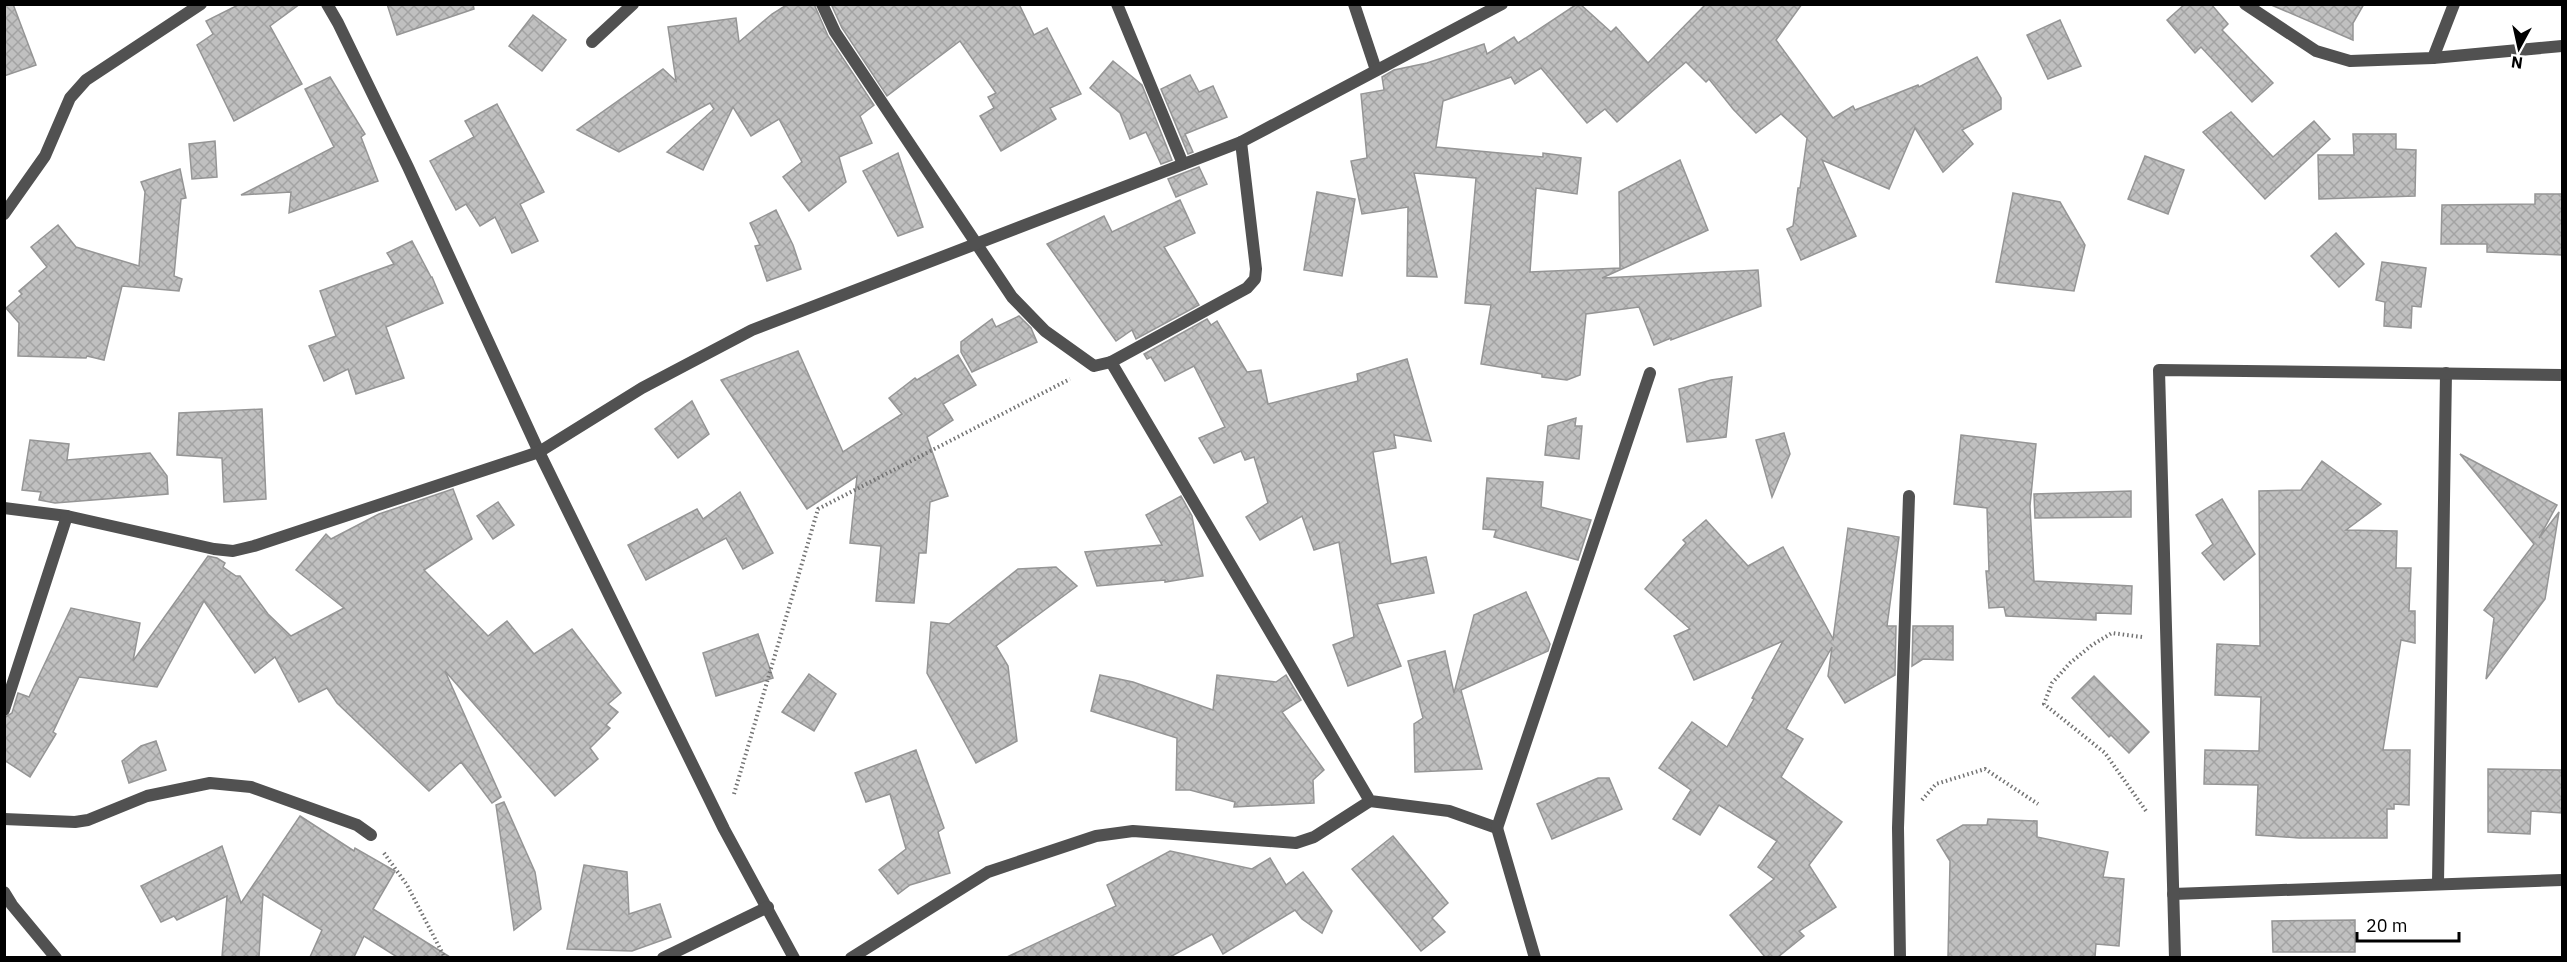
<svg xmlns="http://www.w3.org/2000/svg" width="2567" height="962" viewBox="0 0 2567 962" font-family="'IBM Plex Sans',sans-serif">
<defs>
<pattern id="building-cross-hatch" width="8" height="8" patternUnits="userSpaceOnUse" patternTransform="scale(1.5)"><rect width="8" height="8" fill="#c0c0c0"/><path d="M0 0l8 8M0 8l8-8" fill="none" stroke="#a3a3a3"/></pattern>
</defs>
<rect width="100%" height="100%" fill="#fff"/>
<g fill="url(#building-cross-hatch)" stroke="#959595" stroke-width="1.5">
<path d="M 4,4 L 13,4 L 36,65 L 4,76 Z"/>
<path d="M 240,4 L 300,4 L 270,26 L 302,84 L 234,121 L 197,45 L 213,34 L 206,21 Z"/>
<path d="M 387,4 L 473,4 L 474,9 L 397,35 Z"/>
<path d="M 788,4 L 814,4 L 828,36 L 874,105 L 860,116 L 872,143 L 839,157 L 846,182 L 809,211 L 783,177 L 802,162 L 779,119 L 751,136 L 733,107 L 703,170 L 667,152 L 714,109 L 710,103 L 619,152 L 577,130 L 663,69 L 676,81 L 668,27 L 736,18 L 739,42 L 772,14 Z"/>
<path d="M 831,4 L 1019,4 L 1034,35 L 1047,28 L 1081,94 L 1050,108 L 1056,119 L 1001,151 L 980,116 L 994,108 L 988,97 L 996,93 L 960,41 L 887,96 L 842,28 Z"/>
<path d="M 1577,4 L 1580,4 L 1611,32 L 1616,27 L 1648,63 L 1706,4 L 1802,4 L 1776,40 L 1833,118 L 1853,106 L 1855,110 L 1918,85 L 1919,87 L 1977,57 L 2001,98 L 2001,109 L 1962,130 L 1973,144 L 1943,172 L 1915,128 L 1889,189 L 1822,160 L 1856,236 L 1801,260 L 1787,229 L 1793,226 L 1798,188 L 1800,188 L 1807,138 L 1781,114 L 1756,133 L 1733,109 L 1709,79 L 1706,82 L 1686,62 L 1617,122 L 1605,109 L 1587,123 L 1541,68 L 1515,84 L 1511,77 L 1443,101 L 1436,147 L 1543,157 L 1543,153 L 1581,158 L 1577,194 L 1536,188 L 1530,272 L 1620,268 L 1619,192 L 1680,160 L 1708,230 L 1602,278 L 1758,270 L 1761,306 L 1671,340 L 1671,338 L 1654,345 L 1639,307 L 1586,314 L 1580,375 L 1567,380 L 1542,377 L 1542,374 L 1481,364 L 1491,305 L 1465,303 L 1476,178 L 1414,173 L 1437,277 L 1407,276 L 1408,207 L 1362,214 L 1351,161 L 1367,158 L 1361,94 L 1384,90 L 1382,77 L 1394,70 L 1427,63 L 1484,44 L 1487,54 L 1514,37 L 1518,43 Z"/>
<path d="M 2185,4 L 2211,4 L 2228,24 L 2222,30 L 2273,83 L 2252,102 L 2201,47 L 2195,53 L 2167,20 Z"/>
<path d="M 2269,4 L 2364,4 L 2353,23 L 2353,40 Z"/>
<path d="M 533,15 L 566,40 L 542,71 L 509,46 Z"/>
<path d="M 2060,20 L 2081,66 L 2048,79 L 2027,35 Z"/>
<path d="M 1113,61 L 1142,85 L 1172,160 L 1161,164 L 1146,132 L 1130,139 L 1120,113 L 1090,88 Z"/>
<path d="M 1190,75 L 1199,92 L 1213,86 L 1227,117 L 1185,134 L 1193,152 L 1188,154 L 1161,89 Z"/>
<path d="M 330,77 L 365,134 L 361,137 L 378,181 L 289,213 L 291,192 L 241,195 L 334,147 L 305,89 Z"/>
<path d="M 497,104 L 544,192 L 520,204 L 538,241 L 512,253 L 495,217 L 480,226 L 466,204 L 456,210 L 430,161 L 474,137 L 465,121 Z"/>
<path d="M 2231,112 L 2273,157 L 2314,121 L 2330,139 L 2265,199 L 2203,132 Z"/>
<path d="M 2353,134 L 2396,134 L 2396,149 L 2416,150 L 2415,196 L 2319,199 L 2318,155 L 2354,155 Z"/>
<path d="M 215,141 L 217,177 L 192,179 L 189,144 Z"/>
<path d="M 898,153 L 923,227 L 898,236 L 863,171 Z"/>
<path d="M 2145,156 L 2184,170 L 2168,214 L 2128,199 Z"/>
<path d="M 1199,167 L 1207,184 L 1176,197 L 1168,179 Z"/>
<path d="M 180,169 L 186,198 L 181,199 L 174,276 L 182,279 L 179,291 L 122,286 L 104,360 L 87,356 L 86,358 L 18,356 L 19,323 L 6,308 L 22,294 L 19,291 L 47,267 L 31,247 L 58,225 L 76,247 L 139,266 L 145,192 L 141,182 Z"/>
<path d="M 1317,192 L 1355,199 L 1342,276 L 1304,270 Z"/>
<path d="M 2013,193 L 2060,202 L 2085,245 L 2074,291 L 1996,282 Z"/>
<path d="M 2535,194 L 2562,194 L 2562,255 L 2487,252 L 2487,244 L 2441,244 L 2442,205 L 2535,204 Z"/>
<path d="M 1180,200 L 1195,233 L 1164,247 L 1199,305 L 1136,339 L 1132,330 L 1116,341 L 1047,244 L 1104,216 L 1112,232 Z"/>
<path d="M 776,210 L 793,245 L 801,269 L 767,281 L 755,246 L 760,245 L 750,223 Z"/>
<path d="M 2336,233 L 2364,264 L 2339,287 L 2311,256 Z"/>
<path d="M 412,241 L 431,277 L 432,277 L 443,303 L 386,327 L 404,378 L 356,394 L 348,369 L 324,381 L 309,346 L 336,336 L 320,291 L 394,264 L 387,253 Z"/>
<path d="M 2382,262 L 2426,268 L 2421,307 L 2412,306 L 2411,328 L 2384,326 L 2385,302 L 2376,300 Z"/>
<path d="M 1019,316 L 1031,328 L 1037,342 L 972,372 L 961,352 L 961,342 L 992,319 L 996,327 Z"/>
<path d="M 1207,319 L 1211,325 L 1217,321 L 1247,372 L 1261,370 L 1268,404 L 1358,381 L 1357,374 L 1407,359 L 1431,441 L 1394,435 L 1396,448 L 1373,452 L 1391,564 L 1426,557 L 1434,593 L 1377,604 L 1401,666 L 1348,686 L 1333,645 L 1354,637 L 1339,542 L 1314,550 L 1302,516 L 1260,540 L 1246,517 L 1268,503 L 1254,457 L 1245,460 L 1241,451 L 1214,463 L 1199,438 L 1225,427 L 1194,366 L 1165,381 L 1151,357 L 1147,359 L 1144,354 Z"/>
<path d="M 798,351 L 843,452 L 902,414 L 889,398 L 915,378 L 917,380 L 958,355 L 976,385 L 943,404 L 953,420 L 927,437 L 948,496 L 930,502 L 926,553 L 919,553 L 914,603 L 876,601 L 881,546 L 850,543 L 857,476 L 807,509 L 721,380 Z"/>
<path d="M 1732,377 L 1726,437 L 1687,442 L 1679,389 L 1711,380 Z"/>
<path d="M 692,401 L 709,434 L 678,458 L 655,429 Z"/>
<path d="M 262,409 L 266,499 L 224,502 L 222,458 L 177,455 L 179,413 Z"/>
<path d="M 1576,418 L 1575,426 L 1582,426 L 1579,459 L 1545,455 L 1548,426 Z"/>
<path d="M 1784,433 L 1790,454 L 1772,497 L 1756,440 Z"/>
<path d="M 1961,435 L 2036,444 L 2030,506 L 2034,581 L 2132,586 L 2131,614 L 2096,613 L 2096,620 L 2006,616 L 2004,607 L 1989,608 L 1986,571 L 1989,571 L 1987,508 L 1954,504 Z"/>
<path d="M 30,440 L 69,444 L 67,460 L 150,453 L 167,476 L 168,494 L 55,503 L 39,500 L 41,492 L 22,490 Z"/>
<path d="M 2460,454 L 2557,505 L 2539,538 L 2559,512 L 2545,599 L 2486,679 L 2494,618 L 2484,610 L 2534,544 Z"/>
<path d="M 2322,461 L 2381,504 L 2346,530 L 2397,531 L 2396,568 L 2411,568 L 2409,611 L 2415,611 L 2415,643 L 2401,640 L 2383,750 L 2410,750 L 2409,805 L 2394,804 L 2394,809 L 2387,809 L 2387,838 L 2299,838 L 2256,835 L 2258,785 L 2204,784 L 2205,750 L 2259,751 L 2261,697 L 2215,695 L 2217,644 L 2260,646 L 2259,491 L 2301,490 Z"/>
<path d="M 1487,478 L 1543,482 L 1541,507 L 1591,520 L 1578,560 L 1494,537 L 1496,530 L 1483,529 Z"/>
<path d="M 453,489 L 472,539 L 424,570 L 488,636 L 507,621 L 534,654 L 572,629 L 621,693 L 608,704 L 618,712 L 606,725 L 610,728 L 590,748 L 598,759 L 555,796 L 445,671 L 501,797 L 492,803 L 461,762 L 429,791 L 337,703 L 327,688 L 299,702 L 275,657 L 255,673 L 204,601 L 157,687 L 79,677 L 53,732 L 56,734 L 30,777 L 4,760 L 4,718 L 12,713 L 18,693 L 29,697 L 71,608 L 140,623 L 133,661 L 208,556 L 217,558 L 225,563 L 223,567 L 236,576 L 240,576 L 268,614 L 291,636 L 344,608 L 296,570 L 326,534 L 331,539 L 379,514 Z"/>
<path d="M 2131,491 L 2131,517 L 2035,518 L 2034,494 Z"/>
<path d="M 740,492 L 773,553 L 743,569 L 726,538 L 646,580 L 628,545 L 697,509 L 703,519 Z"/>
<path d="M 1181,496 L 1192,516 L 1203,576 L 1165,582 L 1165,580 L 1097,586 L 1085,552 L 1162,545 L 1146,515 Z"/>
<path d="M 2222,499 L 2255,554 L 2224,580 L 2202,553 L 2213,544 L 2196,515 Z"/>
<path d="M 498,502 L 514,525 L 493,539 L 477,516 Z"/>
<path d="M 1706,520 L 1748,566 L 1783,547 L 1833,639 L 1848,528 L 1899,537 L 1887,626 L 1896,626 L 1895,675 L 1845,703 L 1828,676 L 1832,647 L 1786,729 L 1803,739 L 1781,777 L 1842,822 L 1809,865 L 1836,907 L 1799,931 L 1804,936 L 1778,957 L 1765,957 L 1730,915 L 1774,879 L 1758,867 L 1777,841 L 1719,805 L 1700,835 L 1673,819 L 1691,790 L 1659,768 L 1692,722 L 1727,747 L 1754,699 L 1752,698 L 1783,641 L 1694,680 L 1674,636 L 1690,629 L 1645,589 L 1686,543 L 1683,540 Z"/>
<path d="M 1056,567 L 1077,586 L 996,646 L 1008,666 L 1017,741 L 976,763 L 927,673 L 931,622 L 949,624 L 1018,569 Z"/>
<path d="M 1526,592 L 1550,644 L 1548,651 L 1461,690 L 1482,769 L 1415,772 L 1414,724 L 1423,718 L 1408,661 L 1445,651 L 1454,693 L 1474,615 Z"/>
<path d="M 1913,626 L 1953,626 L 1953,660 L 1923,659 L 1912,666 Z"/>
<path d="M 758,634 L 773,678 L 716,696 L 703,653 Z"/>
<path d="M 809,674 L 836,694 L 814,731 L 782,712 Z"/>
<path d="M 1100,675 L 1133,682 L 1213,710 L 1217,675 L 1276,682 L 1286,675 L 1301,700 L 1282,712 L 1324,770 L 1313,780 L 1314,803 L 1234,807 L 1235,802 L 1190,790 L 1176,790 L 1177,738 L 1091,711 Z"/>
<path d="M 2094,676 L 2149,732 L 2129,753 L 2111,735 L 2109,737 L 2072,698 Z"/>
<path d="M 156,741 L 166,770 L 129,783 L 122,761 L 141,746 Z"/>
<path d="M 916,750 L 944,828 L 938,832 L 950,873 L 910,885 L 898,894 L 879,870 L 906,849 L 890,794 L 866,802 L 855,773 Z"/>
<path d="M 2488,769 L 2562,770 L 2562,813 L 2531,811 L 2530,834 L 2488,832 Z"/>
<path d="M 1598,778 L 1609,778 L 1622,809 L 1552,839 L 1537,804 Z"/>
<path d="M 504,802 L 535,872 L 541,909 L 514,930 L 496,805 Z"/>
<path d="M 300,816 L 354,851 L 355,848 L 395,871 L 373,909 L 450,957 L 397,957 L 364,936 L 354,957 L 310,957 L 322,930 L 263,894 L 259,957 L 222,957 L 227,896 L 177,920 L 174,916 L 161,922 L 141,886 L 222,846 L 241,903 Z"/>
<path d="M 1988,819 L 2037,821 L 2037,837 L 2108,852 L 2103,877 L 2124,879 L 2119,946 L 2096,944 L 2095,957 L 1948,957 L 1950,861 L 1937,840 L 1963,825 L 1987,825 Z"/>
<path d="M 1393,836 L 1448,903 L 1432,918 L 1445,932 L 1421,951 L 1352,869 Z"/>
<path d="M 1170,851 L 1252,869 L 1270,858 L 1286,885 L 1303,872 L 1332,911 L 1322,933 L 1302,919 L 1295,910 L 1223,954 L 1212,934 L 1170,957 L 1007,957 L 1116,906 L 1107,885 Z"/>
<path d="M 584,865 L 627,872 L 629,914 L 660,904 L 671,937 L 632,951 L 567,949 Z"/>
<path d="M 2355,920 L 2355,952 L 2273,952 L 2272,921 Z"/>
</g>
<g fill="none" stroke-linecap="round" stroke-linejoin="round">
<g stroke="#737373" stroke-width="4" stroke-dasharray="1.5 3" stroke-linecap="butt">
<path d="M 2142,637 L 2112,633 L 2092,645 L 2070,663 L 2052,683 L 2044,704 L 2105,753 L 2146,811"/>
<path d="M 734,794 L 818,509 L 1070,379"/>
<path d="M 1922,800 L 1936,784 L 1985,769 L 2038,804"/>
<path d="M 384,853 L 407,885 L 445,958"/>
</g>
<g stroke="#515151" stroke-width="12">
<path d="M 327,4 L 338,23 L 408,167 L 539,452 L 724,829 L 794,958"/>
<path d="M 822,4 L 835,32 L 1012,297 L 1045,331 L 1094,366 L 1111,362 L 1247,288 L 1255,279 L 1256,269 L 1241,142"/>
<path d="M 1117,4 L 1183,164"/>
<path d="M 1354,4 L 1376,70"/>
<path d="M 2245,4 L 2316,51 L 2350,61 L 2433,58 L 2562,46"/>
<path d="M 592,42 L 633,4"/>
<path d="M 2433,58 L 2454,4"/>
<path d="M 4,214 L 45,156 L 70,98 L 86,80 L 201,4"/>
<path d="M 1111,362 L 1370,801 L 1449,811 L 1497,828 L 1535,958"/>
<path d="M 4,508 L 67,516 L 214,549 L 233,551 L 254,546 L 539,452 L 642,388 L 752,330 L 1241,142 L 1502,4"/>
<path d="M 4,710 L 67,516"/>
<path d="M 4,819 L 75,822 L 88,820 L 147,796 L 210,783 L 251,787 L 357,825 L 371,835"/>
<path d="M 1497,828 L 1650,373"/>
<path d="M 2438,883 L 2446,373"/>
<path d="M 4,892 L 12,905 L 56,958"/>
<path d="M 2173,894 L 2562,880"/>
<path d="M 663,958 L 768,907"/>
<path d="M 851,958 L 988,872 L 1096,836 L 1133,831 L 1296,843 L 1314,837 L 1370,801"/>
<path d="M 1900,958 L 1898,828 L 1909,496"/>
<path d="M 2175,958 L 2159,370 L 2562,375"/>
</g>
</g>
<rect width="2567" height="962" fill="none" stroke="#000000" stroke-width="12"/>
<g transform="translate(2519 48) rotate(188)" stroke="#ffffff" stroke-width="4.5" paint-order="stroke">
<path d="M0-4.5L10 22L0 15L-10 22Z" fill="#000000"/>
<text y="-9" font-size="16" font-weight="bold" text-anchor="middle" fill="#000000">N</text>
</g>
<path d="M2357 932v9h102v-9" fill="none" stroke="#000000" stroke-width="3"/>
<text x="2366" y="932" font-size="18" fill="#000000" stroke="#ffffff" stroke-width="4.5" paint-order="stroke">20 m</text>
</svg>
